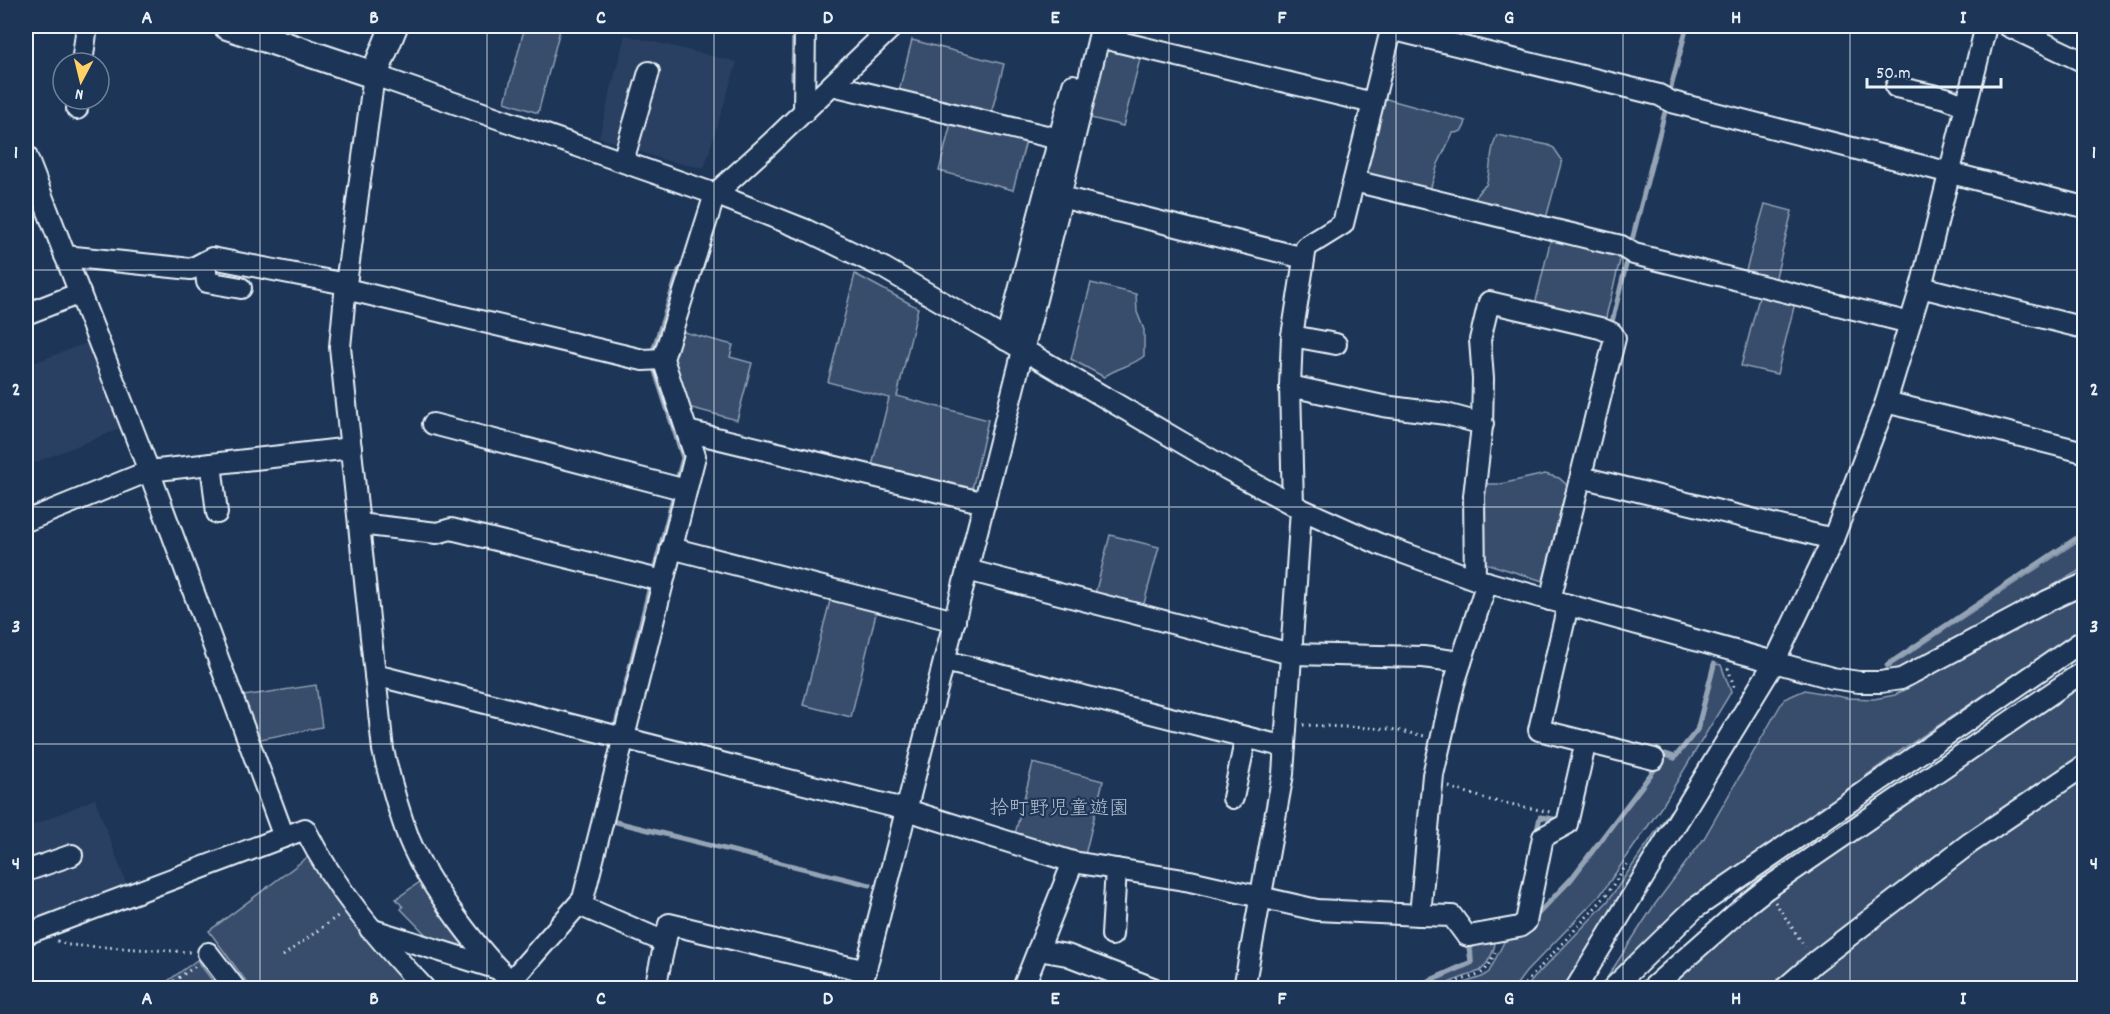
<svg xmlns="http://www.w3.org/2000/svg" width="2110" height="1014" viewBox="0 0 2110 1014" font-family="Dekko,'Klee One',sans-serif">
<rect width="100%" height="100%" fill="#1d3557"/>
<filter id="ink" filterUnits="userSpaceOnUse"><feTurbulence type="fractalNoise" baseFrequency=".0167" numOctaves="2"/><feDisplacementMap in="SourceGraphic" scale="12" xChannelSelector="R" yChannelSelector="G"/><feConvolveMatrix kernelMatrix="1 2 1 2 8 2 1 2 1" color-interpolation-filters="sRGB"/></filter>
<g filter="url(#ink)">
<g fill="#2a4162">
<path d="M 625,35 L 737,62 L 704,168 L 664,160 L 599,137 Z"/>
<path d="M 94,340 L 127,426 L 26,466 L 26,366 Z"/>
<path d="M 95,799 L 128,888 L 26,928 L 26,828 Z"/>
</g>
<g fill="#374d6c" stroke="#909fb2" stroke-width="1.5">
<path d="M 525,26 L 561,26 L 538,113 L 505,102 Z"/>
<path d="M 912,40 L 1004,64 L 990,118 L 898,95 Z"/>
<path d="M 1102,41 L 1142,51 L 1123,126 L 1083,116 Z"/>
<path d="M 1383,98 L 1466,121 C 1464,129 1462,133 1453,133 L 1438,164 L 1430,190 L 1363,174 Z"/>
<path d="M 952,119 L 1027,137 L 1013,190 L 939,171 Z"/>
<path d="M 1497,135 L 1548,145 L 1554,148 L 1562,160 L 1545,222 L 1474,205 C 1475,196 1478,190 1486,185 C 1492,168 1489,150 1497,135 Z"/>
<path d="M 1765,204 L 1792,211 L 1774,285 L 1744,277 Z"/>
<path d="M 1552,234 L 1622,252 L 1604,325 L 1534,309 Z"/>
<path d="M 855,274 L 918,308 L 897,396 L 988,420 L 971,494 L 871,470 L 889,398 L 828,382 Z"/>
<path d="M 1091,283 L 1136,294 L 1137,312 L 1144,330 L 1144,356 C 1131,367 1117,367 1104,377 L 1071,359 Z"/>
<path d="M 1761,290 L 1796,299 L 1777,374 L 1741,366 Z"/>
<path d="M 680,331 L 733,345 L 730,357 L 752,363 L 737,420 L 688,407 L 670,358 Z"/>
<path d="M 1545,474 L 1559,478 L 1567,485 L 1543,581 L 1482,562 L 1483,484 L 1501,484 Z"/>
<path d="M 1110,535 L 1159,547 L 1142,611 L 1094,598 Z"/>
<path d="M 2084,537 L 2084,568 L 1921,661 L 1893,672 L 1880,673 Z"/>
<path d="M 832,593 L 878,605 L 851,717 L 803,705 Z"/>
<path d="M 2084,595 L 2084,628 L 1900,751 L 1692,902 L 1606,988 L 1601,987 L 1653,907 L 1703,840 L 1784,699 L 1805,690 L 1847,698 L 1874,699 L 1895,695 L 1913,684 Z"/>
<path d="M 1716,664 L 1721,665 L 1731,692 L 1664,803 L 1601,894 L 1526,972 L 1514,988 L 1454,988 L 1458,985 L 1482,977 L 1489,972 L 1508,934 L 1531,923 L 1572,881 L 1666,757 L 1675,760 L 1699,730 Z"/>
<path d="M 2084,677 L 2084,988 L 1659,988 L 1751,905 Z"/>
<path d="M 316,685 L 322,727 L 256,740 L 237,697 Z"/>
<path d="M 1033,763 L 1103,781 L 1084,859 L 1014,838 Z"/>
<path d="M 1670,811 L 1674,812 L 1565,988 L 1526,988 L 1534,978 L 1608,901 Z"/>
<path d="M 309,856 L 375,948 L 413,988 L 251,988 L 209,931 Z"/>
<path d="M 424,879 L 482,959 L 433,942 L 401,909 L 403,907 L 396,899 Z"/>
<path d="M 1492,939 L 1495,943 C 1494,952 1487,965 1480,971 L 1450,982 L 1446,988 L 1419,988 L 1473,964 L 1472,942 Z"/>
<path d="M 197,960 L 218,988 L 158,988 Z"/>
</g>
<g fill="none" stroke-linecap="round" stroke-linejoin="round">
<g stroke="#95a4b5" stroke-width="5">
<path d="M 793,79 L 794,26"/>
<path d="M 1670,91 L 1687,26"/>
<path d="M 1631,244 L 1667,104"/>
<path d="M 1611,326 L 1628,257"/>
<path d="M 652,354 L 679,270"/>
<path d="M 654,368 L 683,458 L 677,480"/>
<path d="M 654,571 L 674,494"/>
<path d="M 1887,665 L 2084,533"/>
<path d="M 615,728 L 650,586"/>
<path d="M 612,821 L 870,885"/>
<path d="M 1536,835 L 1540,817 L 1561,820"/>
<path d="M 1534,918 L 1571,879 L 1666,754 L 1675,757 L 1697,730 L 1714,664"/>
<path d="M 1405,988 L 1417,986 L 1471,962 L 1468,942"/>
</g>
<defs>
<g id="minor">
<path d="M 2008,26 L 2084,62"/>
<path d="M 1391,29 L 1659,95 L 1672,102 L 2084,207"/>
<path d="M 82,63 L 87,26"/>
<path d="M 832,85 L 1059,139"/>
<path d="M 1896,87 L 1946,98 L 1966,106"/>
<path d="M 77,109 L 78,99"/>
<path d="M 804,112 L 805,26"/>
<path d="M 26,155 L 149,471 L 284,837"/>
<path d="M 623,161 L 649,72"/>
<path d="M 1354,181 L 1621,246 L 1634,254 L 1910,323"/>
<path d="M 1045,193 L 1304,258"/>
<path d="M 1060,197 L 1099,37 L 1373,103"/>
<path d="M 65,256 L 191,269 L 212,258 L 346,284"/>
<path d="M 205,262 L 207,282 L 241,288"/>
<path d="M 1921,287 L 2084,328"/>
<path d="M 346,289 L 643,360 L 663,359"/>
<path d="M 26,314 L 80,293"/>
<path d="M 1292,336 L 1336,344"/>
<path d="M 1006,340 L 1073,85"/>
<path d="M 1290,386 L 1383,406 L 1446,414 L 1483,424"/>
<path d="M 1886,402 L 2084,452"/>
<path d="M 433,424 L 686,490"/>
<path d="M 687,431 L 985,503"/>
<path d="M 211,464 L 217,513"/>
<path d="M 1581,477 L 1833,539"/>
<path d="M 1293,505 L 1290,386 L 1292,336 L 1306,247 L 1343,224 L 1392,26"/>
<path d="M 26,521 L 149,471 L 351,448"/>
<path d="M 359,524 L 437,533 L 451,529 L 663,581"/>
<path d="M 671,548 L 955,621"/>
<path d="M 967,570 L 1291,654 L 1423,657 L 1461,662"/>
<path d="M 1475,579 L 1474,496 L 1482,426 L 1483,379 L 1480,340 L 1489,302 L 1600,328 L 1612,333 L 1615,338 L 1550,600"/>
<path d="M 1568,605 L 1539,730 L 1654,759"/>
<path d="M 945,661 L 1285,747"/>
<path d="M 375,675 L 907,810 L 1073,862 L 1190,881 L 1317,910 L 1420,915 L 1433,775 L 1454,684 L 1487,582"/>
<path d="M 1233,798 L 1246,737"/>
<path d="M 26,871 L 72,855"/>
<path d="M 579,905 L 665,942"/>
<path d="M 1420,915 L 1452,916 L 1466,935 L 1469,936 L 1519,927 L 1526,922 L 1543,837 L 1567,824 L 1586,741"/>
<path d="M 370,929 L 498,969"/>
<path d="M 26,934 L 305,829 C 335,889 379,940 424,988"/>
<path d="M 1112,935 L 1116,869"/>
<path d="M 1038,950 L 1067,955 L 1153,988"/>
<path d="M 208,953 L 235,988"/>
<path d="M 510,982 L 583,899 L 695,456 L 663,359 L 715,194 L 770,144 L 893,26"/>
<path d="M 518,988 C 482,957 427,883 409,839 C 398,810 390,780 383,750 L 340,347 L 346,284 L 374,75 L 715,194 L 806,230 L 884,268 L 1227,469 L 1301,509 L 1379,544 L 1475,579 L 1832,678 L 1859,682 L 1881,682 L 1901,679 L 2047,601 L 2084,584"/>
<path d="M 655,988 L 669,924 L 866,971"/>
<path d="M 861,988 L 1062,197"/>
<path d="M 1023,988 L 1073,862"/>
<path d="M 1244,988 L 1283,774 L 1301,509"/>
<path d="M 1576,988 L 1774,663 L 1833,539 L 1886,402 L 1921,287 L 1986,26"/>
<path d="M 1613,988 L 1694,909 L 2084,640"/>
<path d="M 1652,988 L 1747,904 L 1766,889 L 2084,671"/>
<path d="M 1785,988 L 1815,962 L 1970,843 L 2084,766"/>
</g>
<path id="major" d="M 227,26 L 374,75 L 394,26"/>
</defs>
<use href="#minor" stroke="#e8f1f8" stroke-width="24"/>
<use href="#major" stroke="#e8f1f8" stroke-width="30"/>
<g stroke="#e8f1f8" stroke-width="3" stroke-dasharray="1.5 4.5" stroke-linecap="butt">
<path d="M 1728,668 L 1735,690"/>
<path d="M 1303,725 L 1390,729 L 1425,736"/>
<path d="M 1449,787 L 1490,800 L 1550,812"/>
<path d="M 1775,902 L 1805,947"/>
<path d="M 57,941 L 68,945 L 190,952"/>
<path d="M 283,956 L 339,915"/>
<path d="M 164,988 L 197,965"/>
<path d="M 1449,988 C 1456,977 1473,980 1483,972 C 1489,967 1492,958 1496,951"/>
<path d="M 1521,988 L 1605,897 L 1629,861"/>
</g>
<use href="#minor" stroke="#1d3557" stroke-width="20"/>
<use href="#major" stroke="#1d3557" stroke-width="26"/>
</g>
</g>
<path fill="none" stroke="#e8f1f8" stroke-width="1.5" stroke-opacity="0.55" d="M 260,26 L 260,988M 487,26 L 487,988M 714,26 L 714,988M 941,26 L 941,988M 1169,26 L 1169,988M 1396,26 L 1396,988M 1623,26 L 1623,988M 1850,26 L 1850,988M 26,270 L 2084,270M 26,507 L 2084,507M 26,744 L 2084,744"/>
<g text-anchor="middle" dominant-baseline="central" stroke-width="4.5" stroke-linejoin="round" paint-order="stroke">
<g font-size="20" fill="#b3c0ce" stroke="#1d3557">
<text x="1059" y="810">拾町野児童遊園</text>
</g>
</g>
<rect width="2110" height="1014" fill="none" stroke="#1d3557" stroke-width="66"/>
<g transform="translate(81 81) rotate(187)"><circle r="28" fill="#1d3557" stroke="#6e8097" stroke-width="1.5"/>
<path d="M0-4.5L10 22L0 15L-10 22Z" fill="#ffd166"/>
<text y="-9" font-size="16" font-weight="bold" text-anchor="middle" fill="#e8f1f8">N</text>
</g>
<path d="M1867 78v9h134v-9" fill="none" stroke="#e8f1f8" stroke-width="3"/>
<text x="1876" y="78" font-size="18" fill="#e8f1f8" stroke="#1d3557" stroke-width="4.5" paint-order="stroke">50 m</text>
<rect x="33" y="33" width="2044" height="948" fill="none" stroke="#e8f1f8" stroke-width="2"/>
<g font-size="20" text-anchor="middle" font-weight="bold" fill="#e8f1f8">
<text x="147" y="23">A</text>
<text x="374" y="23">B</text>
<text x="601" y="23">C</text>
<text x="828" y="23">D</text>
<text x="1055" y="23">E</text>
<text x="1282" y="23">F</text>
<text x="1509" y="23">G</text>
<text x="1736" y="23">H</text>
<text x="1963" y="23">I</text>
<text x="16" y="158">1</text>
<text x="2094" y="158">1</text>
<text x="16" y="395">2</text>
<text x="2094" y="395">2</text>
<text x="16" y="632">3</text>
<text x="2094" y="632">3</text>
<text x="16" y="869">4</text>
<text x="2094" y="869">4</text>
<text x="147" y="1004">A</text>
<text x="374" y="1004">B</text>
<text x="601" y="1004">C</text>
<text x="828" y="1004">D</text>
<text x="1055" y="1004">E</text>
<text x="1282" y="1004">F</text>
<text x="1509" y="1004">G</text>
<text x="1736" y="1004">H</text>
<text x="1963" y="1004">I</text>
</g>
</svg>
